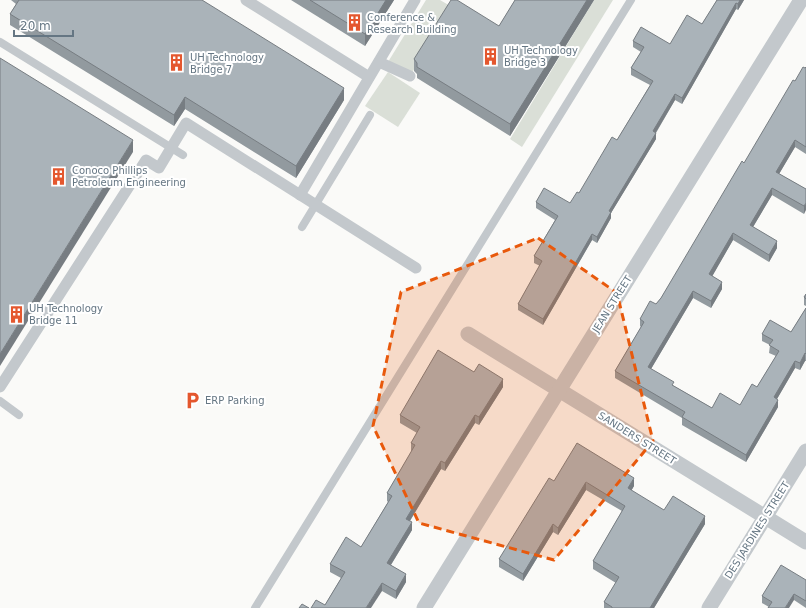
<svg xmlns="http://www.w3.org/2000/svg" width="806" height="608" viewBox="0 0 806 608" font-family="'DejaVu Sans',sans-serif">
<rect width="100%" height="100%" fill="#fafaf8"/>
<g fill="#dadfd7">
<path d="M 426,0 L 440,0 L 452,7 L 410,76 L 388,62 Z"/>
<path d="M 594,0 L 613,0 L 522,147 L 510,139 Z"/>
<path d="M 388,72 L 420,93 L 398,127 L 365,106 Z"/>
</g>
<g fill="none" stroke-linecap="round" stroke-linejoin="round">
<g stroke="#c3c8cc" stroke-width="8">
<path d="M 0,42 L 183,155"/>
<path d="M 302,227 L 370,115"/>
<path d="M 0,401 L 19,415"/>
<path d="M 255,608 L 631,0"/>
</g>
<g stroke="#c3c8cc" stroke-width="11">
<path d="M 246,0 L 369,77"/>
<path d="M 379,62 L 410,76"/>
<path d="M 300,195 L 415,0"/>
<path d="M 0,387 L 146,160 L 159,168 L 186,123 L 416,268"/>
</g>
<g stroke="#c3c8cc" stroke-width="15">
<path d="M 468,334 L 806,542"/>
<path d="M 424,608 L 801,0"/>
<path d="M 709,608 L 806,451"/>
</g>
</g>
<g fill="#929a9f">
<path d="M 11,0 L 202,0 L 344,100 L 296,178 L 185,109 L 174,126 L 10,25 L 10,14 L 16,4 Z"/>
<path d="M 291,0 L 394,0 L 365,46 Z"/>
<path d="M 515,0 L 594,0 L 510,136 L 417,78 L 417,74 L 414,71 L 414,59 L 499,26 Z"/>
<path d="M 717,0 L 744,0 L 738,10 L 736,9 L 682,104 L 675,100 L 656,133 L 656,139 L 611,213 L 611,218 L 597,243 L 592,240 L 543,325 L 518,310 L 518,304 L 540,266 L 534,263 L 534,256 L 555,220 L 536,208 L 536,202 L 570,203 L 579,193 L 617,140 L 650,85 L 631,75 L 631,68 L 641,52 L 633,47 L 633,41 L 670,44 L 702,24 Z"/>
<path d="M 806,67 L 806,154 L 795,147 L 779,174 L 806,189 L 804,214 L 772,195 L 753,227 L 777,248 L 769,262 L 733,240 L 712,276 L 722,289 L 711,308 L 693,298 L 651,369 L 674,386 L 712,408 L 740,405 L 757,387 L 776,356 L 769,353 L 770,345 L 762,341 L 762,334 L 791,332 L 806,308 L 806,361 L 805,361 L 800,370 L 795,368 L 777,399 L 778,407 L 746,462 L 682,425 L 682,418 L 615,378 L 615,371 L 641,327 L 640,326 L 640,319 L 656,304 L 661,298 L 795,81 Z"/>
<path d="M 806,294 L 806,306 L 804,305 L 804,297 Z"/>
<path d="M 474,372 L 503,387 L 479,425 L 475,423 L 445,471 L 441,469 L 410,521 L 412,530 L 391,565 L 406,582 L 396,599 L 382,591 L 325,605 L 341,578 L 330,572 L 330,564 L 361,547 L 388,502 L 387,501 L 387,493 L 412,451 L 411,451 L 411,443 L 417,433 L 400,423 L 400,415 Z"/>
<path d="M 554,481 L 634,486 L 631,491 L 664,510 L 705,524 L 654,608 L 604,608 L 604,602 L 616,583 L 593,569 L 593,561 L 622,511 L 586,490 L 558,535 L 553,532 L 523,581 L 499,567 L 499,559 Z"/>
<path d="M 806,580 L 806,608 L 794,600 L 769,607 L 762,603 L 762,596 Z"/>
</g>
<g fill="#777d82">
<path d="M 386,0 L 394,0 L 365,46 L 365,34 Z"/>
<path d="M 587,0 L 594,0 L 510,136 L 510,124 Z"/>
<path d="M 740,0 L 744,0 L 738,10 L 738,4 Z"/>
<path d="M 736,3 L 736,9 L 682,104 L 682,98 Z"/>
<path d="M 344,88 L 344,100 L 296,178 L 296,166 Z"/>
<path d="M 675,94 L 675,100 L 653,137 L 653,131 Z"/>
<path d="M 185,97 L 185,109 L 174,126 L 174,115 Z"/>
<path d="M 656,133 L 656,139 L 611,213 L 611,218 L 597,243 L 597,237 L 609,211 Z"/>
<path d="M 133,140 L 133,152 L 0,366 L 0,354 Z"/>
<path d="M 795,140 L 795,147 L 776,179 L 776,172 Z"/>
<path d="M 772,188 L 772,195 L 750,232 L 750,225 Z"/>
<path d="M 806,203 L 806,210 L 804,214 L 804,206 Z"/>
<path d="M 733,233 L 733,240 L 709,282 L 709,274 Z"/>
<path d="M 592,234 L 592,240 L 543,325 L 543,319 Z"/>
<path d="M 777,241 L 777,248 L 769,262 L 769,255 Z"/>
<path d="M 722,282 L 722,289 L 711,308 L 711,301 Z"/>
<path d="M 693,291 L 693,298 L 648,374 L 648,367 Z"/>
<path d="M 805,353 L 805,361 L 800,370 L 800,363 Z"/>
<path d="M 795,361 L 795,368 L 774,404 L 774,397 Z"/>
<path d="M 503,379 L 503,387 L 479,425 L 479,417 Z"/>
<path d="M 778,400 L 778,407 L 746,462 L 746,455 Z"/>
<path d="M 475,415 L 475,423 L 445,471 L 445,463 Z"/>
<path d="M 441,461 L 441,469 L 406,527 L 406,519 Z"/>
<path d="M 634,478 L 634,486 L 628,496 L 628,488 Z"/>
<path d="M 586,482 L 586,490 L 558,535 L 558,528 Z"/>
<path d="M 705,516 L 705,524 L 654,608 L 650,608 Z"/>
<path d="M 412,522 L 412,530 L 387,571 L 387,563 Z"/>
<path d="M 553,524 L 553,532 L 523,581 L 523,574 Z"/>
<path d="M 406,574 L 406,582 L 396,599 L 396,591 Z"/>
<path d="M 382,583 L 382,591 L 371,608 L 366,608 Z"/>
<path d="M 794,594 L 794,600 L 789,608 L 785,608 Z"/>
</g>
<g fill="#aab3b9" stroke="#777d82">
<path d="M 19,0 L 202,0 L 344,88 L 296,166 L 185,97 L 174,115 L 10,14 Z"/>
<path d="M 310,0 L 386,0 L 365,34 Z"/>
<path d="M 451,0 L 457,0 L 499,26 L 515,0 L 587,0 L 510,124 L 417,67 L 417,63 L 414,59 Z"/>
<path d="M 717,0 L 740,0 L 738,4 L 736,3 L 682,98 L 675,94 L 653,131 L 656,133 L 609,211 L 611,212 L 597,237 L 592,234 L 543,319 L 518,304 L 542,261 L 534,256 L 558,216 L 536,202 L 544,188 L 570,203 L 577,192 L 579,193 L 612,137 L 617,140 L 653,81 L 631,68 L 644,47 L 633,41 L 641,27 L 670,44 L 687,15 L 702,24 Z"/>
<path d="M 0,58 L 133,140 L 0,354 Z"/>
<path d="M 803,67 L 805,68 L 806,67 L 806,147 L 795,140 L 776,172 L 806,189 L 806,203 L 804,206 L 772,188 L 750,225 L 777,241 L 769,255 L 733,233 L 709,274 L 722,282 L 711,301 L 693,291 L 648,367 L 674,382 L 672,385 L 712,408 L 720,393 L 740,405 L 752,384 L 757,387 L 779,351 L 769,345 L 773,340 L 762,334 L 770,320 L 791,332 L 806,308 L 806,354 L 805,353 L 800,363 L 795,361 L 774,397 L 778,400 L 746,455 L 682,417 L 685,412 L 615,371 L 644,322 L 640,319 L 650,301 L 656,304 L 661,298 L 742,161 L 744,163 L 793,80 L 795,81 Z"/>
<path d="M 806,294 L 806,299 L 804,297 Z"/>
<path d="M 438,350 L 474,372 L 479,364 L 503,379 L 479,417 L 475,415 L 445,463 L 441,461 L 406,519 L 412,522 L 387,563 L 406,574 L 396,591 L 382,583 L 366,608 L 311,608 L 316,600 L 325,605 L 345,572 L 330,564 L 346,537 L 361,547 L 392,496 L 387,493 L 415,445 L 411,443 L 420,427 L 400,415 Z"/>
<path d="M 577,443 L 634,478 L 628,488 L 664,510 L 673,496 L 705,516 L 650,608 L 612,608 L 612,607 L 604,602 L 619,577 L 593,561 L 625,506 L 586,482 L 558,528 L 553,524 L 523,574 L 499,559 L 549,478 L 554,481 Z"/>
<path d="M 781,565 L 806,580 L 806,601 L 794,594 L 785,608 L 768,608 L 772,602 L 762,596 Z"/>
<path d="M 302,604 L 309,608 L 299,608 Z"/>
</g>
<path fill="#e8590c" fill-opacity="0.2" stroke="#e8590c" stroke-width="3" stroke-dasharray="8 5" stroke-linejoin="round" d="M 538,238 L 617,293 L 653,441 L 554,560 L 419,523 L 373,426 L 401,292 Z"/>
<defs>
<symbol id="building-bare" viewBox="-9 -9 18 18"><path d="M-4-6H4V6H1V3H-1V6H-4ZM-2.5-4.3h1.7v1.8h-1.7ZM.8-4.3h1.7v1.8H.8ZM-2.5-1h1.7V.8h-1.7ZM.8-1h1.7V.8H.8Z" fill="#e4572e" stroke="#fff" stroke-width="2.5" paint-order="stroke"/></symbol>
<symbol id="parking-bare" viewBox="-9 -9 18 18"><path d="M-3.5-5.5H1a3.5 3.5 0 0 1 0 7H-1V5.5H-3.5ZM-1-3.4V-.6H.8a1.4 1.4 0 0 0 0-2.8Z" fill="#e4572e" stroke="#fff" stroke-width="2.5" paint-order="stroke"/></symbol>
</defs>
<g fill-rule="evenodd">
<use href="#building-bare" x="342" y="10" width="25" height="25"/>
<use href="#building-bare" x="478" y="44" width="25" height="25"/>
<use href="#building-bare" x="164" y="50" width="25" height="25"/>
<use href="#building-bare" x="46" y="164" width="25" height="25"/>
<use href="#building-bare" x="4" y="302" width="25" height="25"/>
<use href="#parking-bare" x="180" y="388" width="25" height="25"/>
</g>
<g text-anchor="middle" dominant-baseline="central" stroke-width="4" stroke-linejoin="round" paint-order="stroke">
<g font-size="10" fill="#657683" stroke="#fff" text-anchor="start">
<text x="367" y="17">Conference &amp;<tspan x="367" dy="12">Research Building</tspan></text>
<text x="504" y="50">UH Technology<tspan x="504" dy="12">Bridge 3</tspan></text>
<text x="190" y="57">UH Technology<tspan x="190" dy="12">Bridge 7</tspan></text>
<text x="72" y="170">Conoco Phillips<tspan x="72" dy="12">Petroleum Engineering</tspan></text>
<text x="29" y="308">UH Technology<tspan x="29" dy="12">Bridge 11</tspan></text>
<text x="205" y="400">ERP Parking</text>
</g>
<g font-size="10" fill="#657683" stroke="#fff">
<text transform="translate(612 304) rotate(-58)">JEAN STREET</text>
<text transform="translate(637 438) rotate(32)">SANDERS STREET</text>
<text transform="translate(757 530) rotate(-58)">DES JARDINES STREET</text>
</g>
</g>
<path d="M14 30v6h59v-6" fill="none" stroke="#657683" stroke-width="2"/>
<text x="20" y="30" font-size="12" fill="#657683" stroke="#ffffff" stroke-width="3" paint-order="stroke">20 m</text>
</svg>
